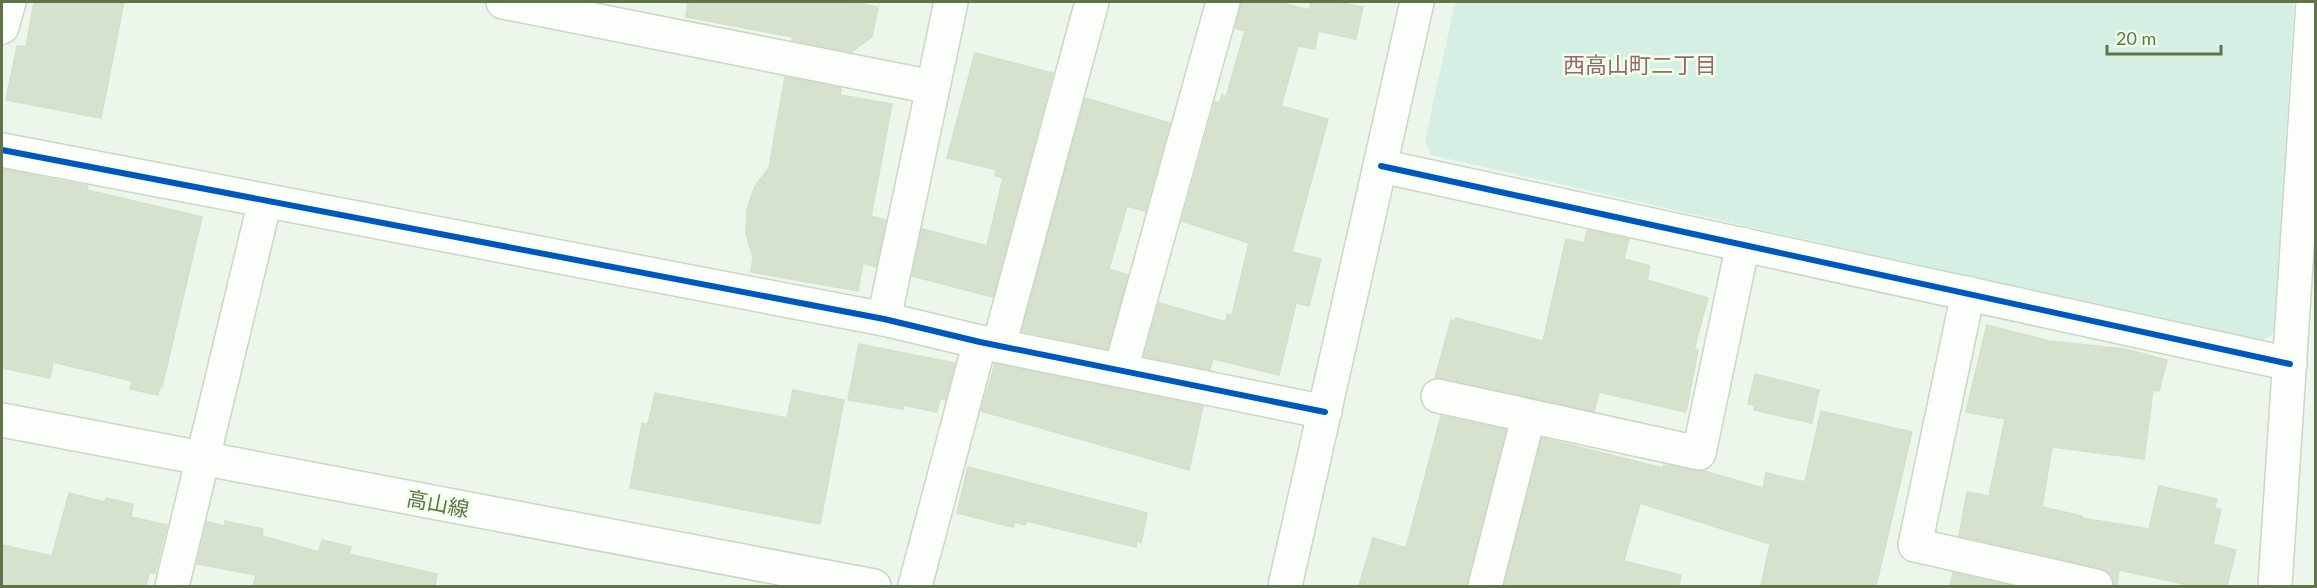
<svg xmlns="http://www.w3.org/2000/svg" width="2317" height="588" viewBox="0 0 2317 588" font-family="Lato,'Noto Sans JP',sans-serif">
<rect width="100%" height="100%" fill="#edf6ea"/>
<path fill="#d6efe4" d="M 1455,2 L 2294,2 L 2274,333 L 2261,342 L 1431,155 L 1425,141 Z"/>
<g fill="#d6e1ce" stroke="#d4dfcc" stroke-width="1.5">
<path d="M 34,2 L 124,2 L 101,118 L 6,100 L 17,46 L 26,47 Z"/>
<path d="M 688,2 L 851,2 L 878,7 L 872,37 L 851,52 L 792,40 L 793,37 L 686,17 Z"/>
<path d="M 1241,2 L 1279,2 L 1309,10 L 1311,2 L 1337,2 L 1363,7 L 1356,39 L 1318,31 L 1315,49 L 1298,46 L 1281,106 L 1328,119 L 1292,252 L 1321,259 L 1309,306 L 1296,303 L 1279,375 L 1213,359 L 1210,370 L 1144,356 L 1159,303 L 1226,322 L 1227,314 L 1232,315 L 1249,243 L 1182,221 L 1215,102 L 1219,103 L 1222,95 L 1226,97 L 1245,31 L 1235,28 Z"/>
<path d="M 975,53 L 1053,73 L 993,297 L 912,276 L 922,229 L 987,246 L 1003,178 L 995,176 L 997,170 L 947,158 Z"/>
<path d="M 785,77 L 841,88 L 840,95 L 892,104 L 871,216 L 886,220 L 876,267 L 863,263 L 858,291 L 751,272 L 753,257 L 746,234 L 747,209 L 755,186 L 769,168 Z"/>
<path d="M 1085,98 L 1170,123 L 1145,211 L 1127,206 L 1109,269 L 1128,275 L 1107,349 L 1022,331 Z"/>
<path d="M 2,169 L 88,186 L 87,190 L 202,217 L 162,387 L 160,387 L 158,395 L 130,389 L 132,381 L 53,362 L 50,378 L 2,368 Z"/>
<path d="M 1587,230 L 1629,239 L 1624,259 L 1650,266 L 1647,280 L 1708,298 L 1694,349 L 1698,350 L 1686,412 L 1599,392 L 1594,411 L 1435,378 L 1451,320 L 1455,321 L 1456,318 L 1543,341 L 1566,239 L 1584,243 Z"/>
<path d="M 1987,325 L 2049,341 L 2125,349 L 2167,360 L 2159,391 L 2153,390 L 2144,459 L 2052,447 L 2042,507 L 2082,516 L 2081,518 L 2149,529 L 2159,486 L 2217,499 L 2215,508 L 2221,509 L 2213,544 L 2236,550 L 2227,586 L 2193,586 L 2119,570 L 2117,586 L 2114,586 L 2109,573 L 2100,568 L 1959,536 L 1967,492 L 1989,496 L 2005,419 L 1966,412 Z"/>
<path d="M 859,344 L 955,363 L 945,400 L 940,399 L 937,412 L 903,405 L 903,409 L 848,400 Z"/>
<path d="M 995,364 L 1203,406 L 1189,470 L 981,411 Z"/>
<path d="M 1755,374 L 1819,390 L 1812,423 L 1754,410 L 1755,406 L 1748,404 Z"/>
<path d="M 793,390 L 844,400 L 820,524 L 630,488 L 642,423 L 648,424 L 655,393 L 787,418 Z"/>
<path d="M 1821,411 L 1912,432 L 1876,586 L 1761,586 L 1770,544 L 1640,503 L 1624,561 L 1681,575 L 1679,586 L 1504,586 L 1542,438 L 1663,468 L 1664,465 L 1704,471 L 1763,488 L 1766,473 L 1805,482 Z"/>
<path d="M 1441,416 L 1506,430 L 1467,586 L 1359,586 L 1373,538 L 1406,548 Z"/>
<path d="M 968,467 L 1147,513 L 1141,543 L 1137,541 L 1136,547 L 1026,521 L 1025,525 L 1015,522 L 1013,527 L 957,513 Z"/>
<path d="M 69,493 L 105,502 L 106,498 L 133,504 L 131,517 L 167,525 L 155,573 L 149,573 L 146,586 L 2,586 L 2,545 L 52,556 Z"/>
<path d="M 225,521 L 263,529 L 262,536 L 319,552 L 322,540 L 351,547 L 349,554 L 437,574 L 435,586 L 253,586 L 256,575 L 197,564 L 207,522 L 224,526 Z"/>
<path d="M 1953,573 L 2013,586 L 1950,586 Z"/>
</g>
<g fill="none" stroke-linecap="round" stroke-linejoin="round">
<defs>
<g id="minor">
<path d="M 503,2 L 932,87"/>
<path d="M 2,27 L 9,2"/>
<path d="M 2,150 L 884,319 L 980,342 L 1325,412"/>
<path d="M 1381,166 L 2290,364"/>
<path d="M 1968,293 L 1915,545 L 2096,586"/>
<path d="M 884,319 L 951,2"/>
<path d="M 999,345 L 1092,2"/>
<path d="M 1121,369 L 1223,2"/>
<path d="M 1438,396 L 1699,453 L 1743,244"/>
<path d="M 172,586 L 265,201"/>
<path d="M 915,586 L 980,342"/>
<path d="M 1485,586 L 1528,418"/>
<path d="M 2275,586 L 2313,2"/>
</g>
<g id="tertiary">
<path d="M 2,420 L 874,586"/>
<path d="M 1285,586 L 1417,2"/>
</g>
</defs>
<use href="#minor" stroke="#cbd6c4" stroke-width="36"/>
<use href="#tertiary" stroke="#cbd6c4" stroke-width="36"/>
<use href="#minor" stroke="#fcfefc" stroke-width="33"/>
<use href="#tertiary" stroke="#fcfefc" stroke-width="33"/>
<defs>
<g id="cycleway">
<path d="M 2,150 L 884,319 L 980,342 L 1325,412"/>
<path d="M 1381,166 L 2290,364"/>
</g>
</defs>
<use href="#cycleway" stroke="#efffea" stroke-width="10"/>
<use href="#cycleway" stroke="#0057b8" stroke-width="6"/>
</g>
<g text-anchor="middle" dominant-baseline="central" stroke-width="5" stroke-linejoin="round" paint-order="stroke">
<g font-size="21" fill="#5f744a" stroke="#efffea">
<text transform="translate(438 503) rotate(11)">高山線</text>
</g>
<g font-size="22" fill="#97666f" stroke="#efffea">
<text x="1640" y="64">西高山町二丁目</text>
</g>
</g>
<rect width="2317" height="588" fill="none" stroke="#5f744a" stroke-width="6"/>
<path d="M2107 45v9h114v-9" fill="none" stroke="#5f744a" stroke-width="3"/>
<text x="2116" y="45" font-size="18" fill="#5f744a" stroke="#efffea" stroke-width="4.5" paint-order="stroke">20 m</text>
</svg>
